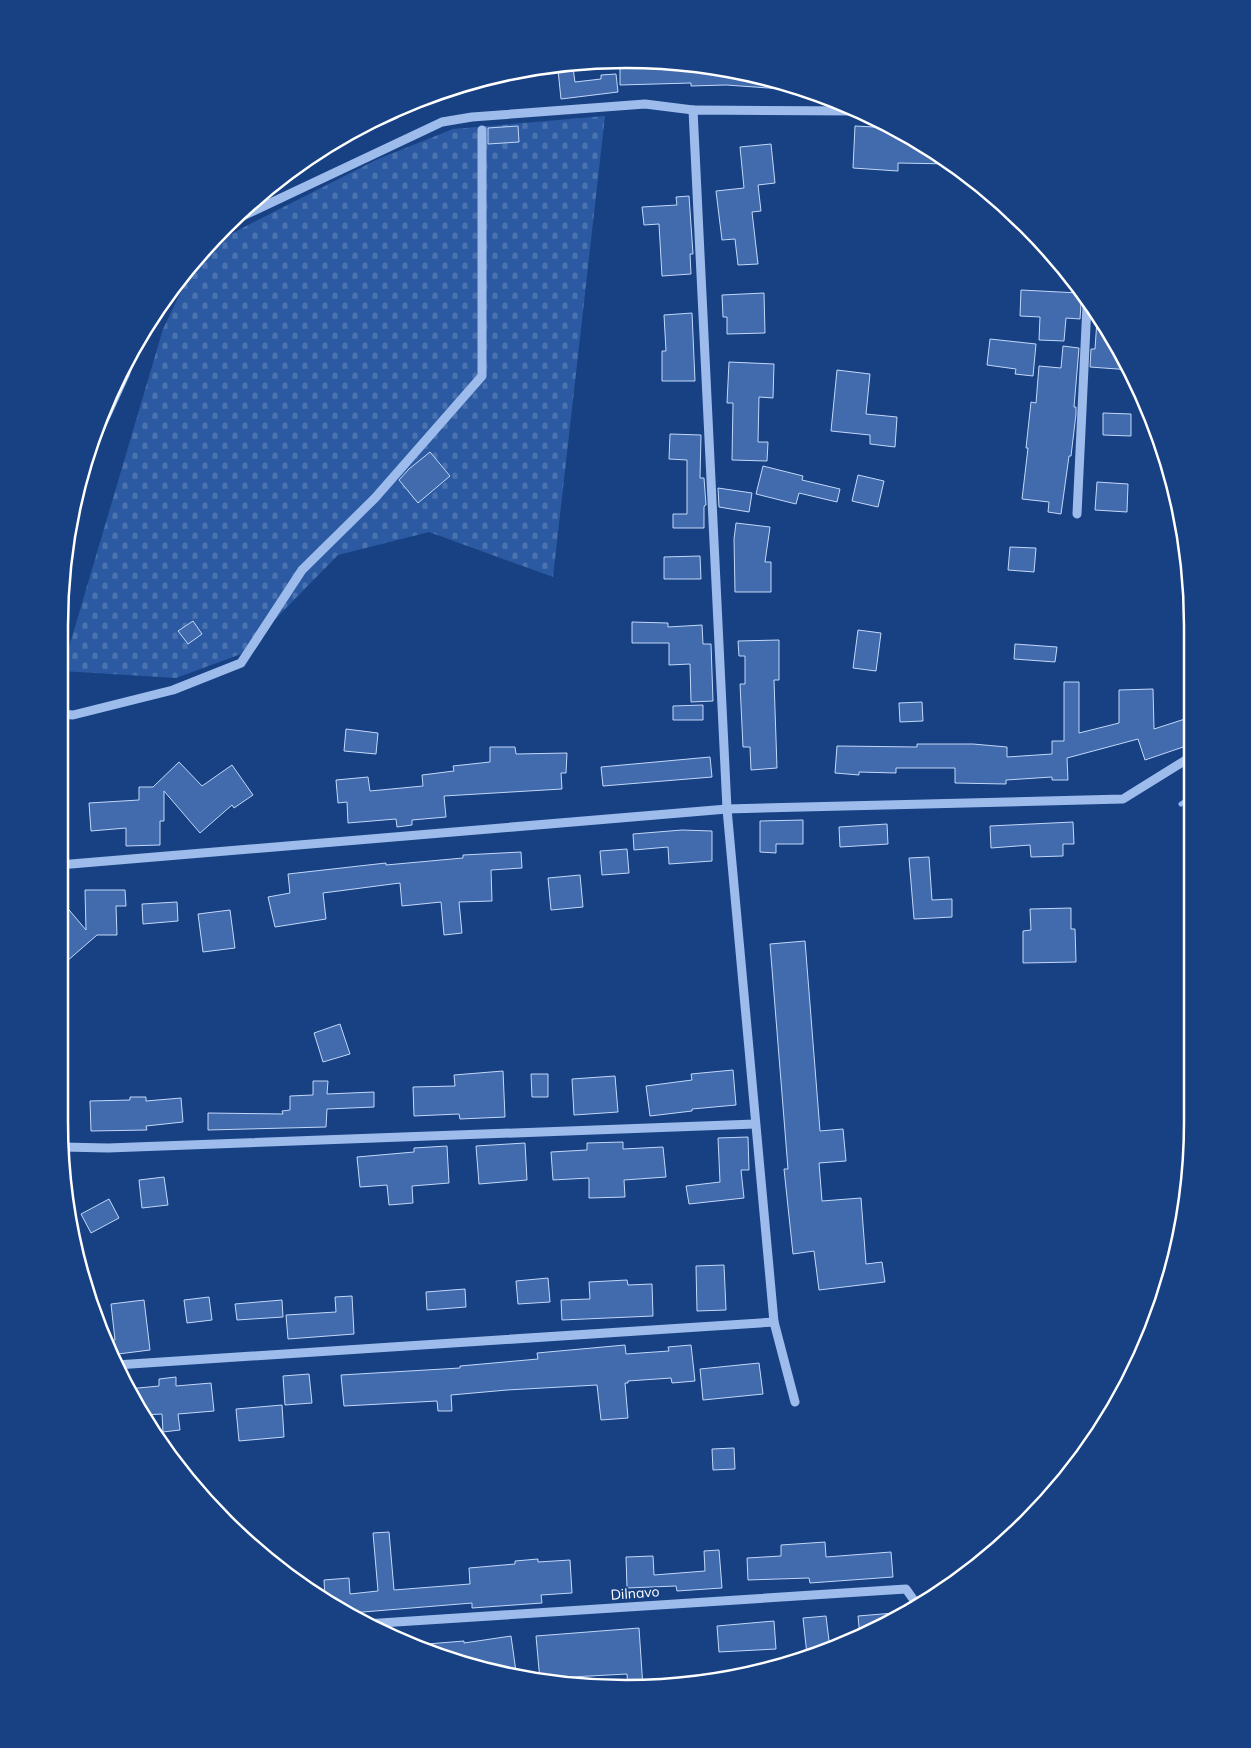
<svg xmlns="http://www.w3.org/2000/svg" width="1251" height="1748" viewBox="0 0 1251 1748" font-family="Mulish,sans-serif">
<defs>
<pattern id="cemetery-stones" width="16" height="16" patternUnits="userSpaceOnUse" patternTransform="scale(1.25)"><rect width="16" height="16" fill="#2b5aa2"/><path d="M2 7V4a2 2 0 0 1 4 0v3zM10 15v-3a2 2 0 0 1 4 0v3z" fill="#4b73b0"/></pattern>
</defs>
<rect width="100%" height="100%" fill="#184183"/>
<path fill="url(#cemetery-stones)" d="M 605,116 L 553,577 L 429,532 L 338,555 L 241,654 L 176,678 L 62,671 L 163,329 L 200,252 L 244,227 L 378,159 L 453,129 Z"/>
<path fill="#385687" stroke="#8fb6ee" d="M 416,101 L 398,118 L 316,153 L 342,135 Z"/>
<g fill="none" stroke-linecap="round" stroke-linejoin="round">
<path stroke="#8fb6ee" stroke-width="5" d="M 1181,804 L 1189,799"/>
</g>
<g fill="#416bad" stroke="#c2d8f9">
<path d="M 663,60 L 772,78 L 783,82 L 783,89 L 726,85 L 691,86 L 691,83 L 620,85 L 620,61 Z"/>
<path d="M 573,68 L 575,82 L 601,79 L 601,75 L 616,74 L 618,92 L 561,99 L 558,70 Z"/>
<path d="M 518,126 L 519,142 L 488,144 L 488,128 Z"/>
<path d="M 855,126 L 893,128 L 951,164 L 898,163 L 898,171 L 853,168 Z"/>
<path d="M 771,144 L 775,183 L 758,185 L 761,211 L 752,212 L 758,264 L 738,265 L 735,239 L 722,240 L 716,191 L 744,188 L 740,147 Z"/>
<path d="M 689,196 L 693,254 L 690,254 L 691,274 L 662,276 L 659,224 L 644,225 L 642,207 L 677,205 L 676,197 Z"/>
<path d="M 1021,290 L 1079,293 L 1084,300 L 1081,304 L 1080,319 L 1066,318 L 1064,341 L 1039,340 L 1040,317 L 1020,316 Z"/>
<path d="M 764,293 L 765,333 L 727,334 L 727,317 L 723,317 L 722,295 Z"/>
<path d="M 692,313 L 695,381 L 662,381 L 662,351 L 666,351 L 664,315 Z"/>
<path d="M 1097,320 L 1126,363 L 1131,370 L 1090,367 L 1091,349 L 1095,349 Z"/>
<path d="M 990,339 L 1036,344 L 1033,376 L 1015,374 L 1016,369 L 987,365 Z"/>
<path d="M 1063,346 L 1079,348 L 1074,407 L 1076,407 L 1076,414 L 1071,456 L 1069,456 L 1061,514 L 1048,512 L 1049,502 L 1022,499 L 1028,448 L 1026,448 L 1031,402 L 1036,403 L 1039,366 L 1061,368 Z"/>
<path d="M 729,362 L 774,364 L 773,398 L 759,397 L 758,442 L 768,442 L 767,461 L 732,460 L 733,403 L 727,403 Z"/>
<path d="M 837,370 L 870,374 L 866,414 L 897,417 L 895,447 L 870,444 L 870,435 L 831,431 Z"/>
<path d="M 1103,413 L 1131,414 L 1131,436 L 1103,435 Z"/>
<path d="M 670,434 L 701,435 L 700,478 L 704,478 L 706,505 L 705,505 L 704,507 L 704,528 L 673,528 L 673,514 L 687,514 L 687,460 L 669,459 Z"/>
<path d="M 430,452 L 450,476 L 418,503 L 399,480 L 409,469 Z"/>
<path d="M 763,466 L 803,476 L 802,480 L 840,489 L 837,502 L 799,493 L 796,504 L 756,494 Z"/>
<path d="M 858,475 L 884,481 L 878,507 L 852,501 Z"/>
<path d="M 1097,482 L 1128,484 L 1127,512 L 1095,510 Z"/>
<path d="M 718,488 L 752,493 L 749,512 L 719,507 Z"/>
<path d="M 736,523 L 770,527 L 765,562 L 771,562 L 771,592 L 735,592 L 734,539 Z"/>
<path d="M 1010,547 L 1036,548 L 1034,572 L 1008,570 Z"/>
<path d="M 700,556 L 701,579 L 664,579 L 664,557 Z"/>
<path d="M 193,621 L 202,634 L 188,644 L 178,631 Z"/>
<path d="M 632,622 L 668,623 L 668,627 L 702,625 L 703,644 L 711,644 L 713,701 L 691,702 L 690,664 L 669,665 L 669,643 L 632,643 Z"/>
<path d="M 858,630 L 881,633 L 876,671 L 853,668 Z"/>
<path d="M 779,640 L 779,680 L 774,680 L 777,768 L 751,770 L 750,747 L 743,747 L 740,684 L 745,684 L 745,656 L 739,656 L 738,641 Z"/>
<path d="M 1015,644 L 1057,647 L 1055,662 L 1014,659 Z"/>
<path d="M 1064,682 L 1079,682 L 1079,733 L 1119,723 L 1119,690 L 1153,689 L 1154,729 L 1188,718 L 1189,745 L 1145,760 L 1138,739 L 1067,758 L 1068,780 L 1052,780 L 1052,777 L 1006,780 L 1006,784 L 955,783 L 955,768 L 896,768 L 896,773 L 859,772 L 859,775 L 835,773 L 837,746 L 917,747 L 917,744 L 973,744 L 1007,747 L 1007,757 L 1052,754 L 1052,741 L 1064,741 Z"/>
<path d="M 922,702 L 923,721 L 900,722 L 899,703 Z"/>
<path d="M 703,705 L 703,720 L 673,720 L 673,706 Z"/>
<path d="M 346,729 L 378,733 L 376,754 L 344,751 Z"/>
<path d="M 490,747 L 515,747 L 516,754 L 567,753 L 566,773 L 561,773 L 562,789 L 444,796 L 446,817 L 412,820 L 412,825 L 397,827 L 396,819 L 348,823 L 347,802 L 338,803 L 336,780 L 368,777 L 370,791 L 423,786 L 422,775 L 454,771 L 453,766 L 490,762 Z"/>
<path d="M 710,757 L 712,777 L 603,786 L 601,767 Z"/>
<path d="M 179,762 L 202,786 L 232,765 L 253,795 L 234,808 L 232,805 L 200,833 L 164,791 L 164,821 L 160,821 L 160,845 L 126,846 L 126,828 L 91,831 L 89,803 L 139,800 L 139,787 L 153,787 Z"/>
<path d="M 803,820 L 803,844 L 776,844 L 776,853 L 760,852 L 760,821 Z"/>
<path d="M 1073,822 L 1074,844 L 1063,844 L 1063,856 L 1031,857 L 1030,845 L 991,848 L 990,826 Z"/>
<path d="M 887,824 L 888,844 L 840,847 L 839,827 Z"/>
<path d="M 682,830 L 712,831 L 712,861 L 669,864 L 668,847 L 634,850 L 633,834 Z"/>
<path d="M 627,849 L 629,873 L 602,875 L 600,851 Z"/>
<path d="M 521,852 L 522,868 L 491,870 L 492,901 L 459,902 L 462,933 L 444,935 L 441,902 L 402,906 L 400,883 L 323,893 L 326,919 L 275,927 L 268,897 L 290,893 L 288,874 L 386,863 L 386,865 L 463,858 L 463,855 Z"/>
<path d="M 929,857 L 932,900 L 952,899 L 952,917 L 914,919 L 909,858 Z"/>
<path d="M 580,875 L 583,907 L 551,910 L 548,878 Z"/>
<path d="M 85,890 L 125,890 L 126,906 L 116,906 L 117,935 L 97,935 L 66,962 L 59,954 L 59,898 L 86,930 Z"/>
<path d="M 177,902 L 178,921 L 143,924 L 142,904 Z"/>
<path d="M 1071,908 L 1071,929 L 1075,929 L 1076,962 L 1023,963 L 1023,931 L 1031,930 L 1030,909 Z"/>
<path d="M 230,910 L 235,948 L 203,952 L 198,914 Z"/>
<path d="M 805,941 L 820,1131 L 843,1129 L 846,1161 L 819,1163 L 822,1201 L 861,1198 L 866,1264 L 882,1262 L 885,1282 L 819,1290 L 814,1251 L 793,1254 L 784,1169 L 788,1169 L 770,944 Z"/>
<path d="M 340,1024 L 350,1054 L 323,1062 L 314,1033 Z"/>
<path d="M 733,1070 L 736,1105 L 692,1109 L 692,1111 L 650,1116 L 646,1086 L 692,1080 L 691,1074 Z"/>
<path d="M 503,1071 L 505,1117 L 460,1119 L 459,1114 L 414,1116 L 413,1087 L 455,1086 L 454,1075 Z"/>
<path d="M 531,1074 L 548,1074 L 548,1097 L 532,1097 Z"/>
<path d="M 615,1076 L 618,1112 L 574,1115 L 572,1079 Z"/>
<path d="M 313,1081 L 328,1081 L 327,1094 L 374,1092 L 374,1107 L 327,1109 L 326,1127 L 208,1130 L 208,1113 L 283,1114 L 282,1111 L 290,1110 L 290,1096 L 313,1095 Z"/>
<path d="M 130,1097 L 146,1097 L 146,1101 L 181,1098 L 183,1122 L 146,1126 L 147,1130 L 91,1131 L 90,1101 L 130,1100 Z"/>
<path d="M 748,1137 L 749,1170 L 741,1170 L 744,1198 L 689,1204 L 686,1186 L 720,1182 L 718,1138 Z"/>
<path d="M 623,1142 L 623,1149 L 663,1147 L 666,1177 L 624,1180 L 625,1197 L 589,1198 L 589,1178 L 553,1180 L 551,1152 L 587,1150 L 587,1143 Z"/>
<path d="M 525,1143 L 527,1180 L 479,1184 L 476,1146 Z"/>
<path d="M 447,1146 L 449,1183 L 412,1186 L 413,1203 L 389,1205 L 387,1185 L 360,1187 L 357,1157 L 414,1152 L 414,1148 Z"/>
<path d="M 164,1177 L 168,1205 L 142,1208 L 139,1180 Z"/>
<path d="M 109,1199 L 119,1218 L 91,1233 L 81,1214 Z"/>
<path d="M 724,1265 L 726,1310 L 697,1311 L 696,1266 Z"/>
<path d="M 548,1278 L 550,1302 L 518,1304 L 516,1281 Z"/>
<path d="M 627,1280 L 628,1285 L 652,1284 L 653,1316 L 562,1320 L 561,1300 L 590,1299 L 589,1282 Z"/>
<path d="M 465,1289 L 466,1307 L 427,1310 L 426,1292 Z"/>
<path d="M 352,1296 L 354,1334 L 288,1339 L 286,1315 L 336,1312 L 335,1297 Z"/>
<path d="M 209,1297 L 212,1320 L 187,1323 L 184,1300 Z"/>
<path d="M 144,1300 L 150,1350 L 110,1355 L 103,1341 L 115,1340 L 111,1304 Z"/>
<path d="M 282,1300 L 283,1317 L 237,1320 L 235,1304 Z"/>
<path d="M 625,1345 L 626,1354 L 669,1351 L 668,1347 L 691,1345 L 695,1381 L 672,1383 L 671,1378 L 628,1381 L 628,1383 L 625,1383 L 628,1418 L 601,1420 L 597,1385 L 507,1390 L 451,1395 L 452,1411 L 438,1411 L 437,1401 L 344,1406 L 341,1375 L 460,1368 L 460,1366 L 538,1359 L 537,1353 Z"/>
<path d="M 759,1363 L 763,1394 L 703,1400 L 700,1369 Z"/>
<path d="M 309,1374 L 312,1403 L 285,1405 L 283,1376 Z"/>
<path d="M 176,1377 L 176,1386 L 211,1383 L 214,1411 L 178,1414 L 180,1430 L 163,1432 L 162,1414 L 142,1415 L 128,1389 L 159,1386 L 159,1379 Z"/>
<path d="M 282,1405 L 284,1437 L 239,1441 L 236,1409 Z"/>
<path d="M 734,1448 L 735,1469 L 713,1470 L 712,1449 Z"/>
<path d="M 389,1532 L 394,1590 L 470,1584 L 469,1568 L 515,1564 L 515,1561 L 538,1559 L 538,1562 L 570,1560 L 572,1593 L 541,1595 L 542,1603 L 472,1608 L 472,1603 L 363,1612 L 348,1613 L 325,1598 L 324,1580 L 349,1578 L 350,1594 L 378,1591 L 373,1533 Z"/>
<path d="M 825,1542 L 826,1557 L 891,1552 L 893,1577 L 810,1583 L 809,1578 L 748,1580 L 747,1558 L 781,1556 L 781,1545 Z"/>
<path d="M 719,1550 L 722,1588 L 677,1591 L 676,1586 L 627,1588 L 626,1557 L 653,1556 L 654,1575 L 705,1571 L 704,1551 Z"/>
<path d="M 906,1612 L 869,1632 L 860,1637 L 858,1616 Z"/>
<path d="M 826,1616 L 830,1649 L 807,1655 L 803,1618 Z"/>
<path d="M 774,1621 L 776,1649 L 719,1652 L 717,1626 Z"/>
<path d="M 639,1628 L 643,1688 L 628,1689 L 627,1674 L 571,1677 L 572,1680 L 551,1682 L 540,1681 L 536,1636 Z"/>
<path d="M 511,1636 L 517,1679 L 415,1645 L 464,1641 L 464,1643 Z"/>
</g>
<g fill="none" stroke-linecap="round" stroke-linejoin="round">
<g stroke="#9dbcec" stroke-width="9">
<path d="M 230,222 L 442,122 L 472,117 L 645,104 L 693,110"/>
<path d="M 87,458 L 125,375 L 137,339"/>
<path d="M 1077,514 L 1087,305"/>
<path d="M 59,714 L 73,715 L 173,690 L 241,663 L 302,570 L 375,498 L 482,376 L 482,130"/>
<path d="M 59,865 L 727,809 L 1123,799 L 1189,758"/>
<path d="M 62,1147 L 108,1148 L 755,1124"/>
<path d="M 116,1365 L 774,1322"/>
<path d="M 795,1402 L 774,1322 L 727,809 L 693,110 L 860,111"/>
<path d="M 365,1624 L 906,1589 L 918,1606"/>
</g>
</g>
<g text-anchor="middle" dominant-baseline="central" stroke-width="4" stroke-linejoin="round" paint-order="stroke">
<g font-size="14" fill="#fff" stroke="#184183">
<text transform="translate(635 1593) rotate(-4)">Dilnavo</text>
</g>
</g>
<path d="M0 0H1251V1748H0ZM626 68H626A558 558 0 0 1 1184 626V1122A558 558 0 0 1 626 1680H626A558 558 0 0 1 68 1122V626A558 558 0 0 1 626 68Z" fill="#184183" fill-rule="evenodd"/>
<path fill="none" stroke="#fff" stroke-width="2.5" d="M626 68H626A558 558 0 0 1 1184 626V1122A558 558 0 0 1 626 1680H626A558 558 0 0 1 68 1122V626A558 558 0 0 1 626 68Z"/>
</svg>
